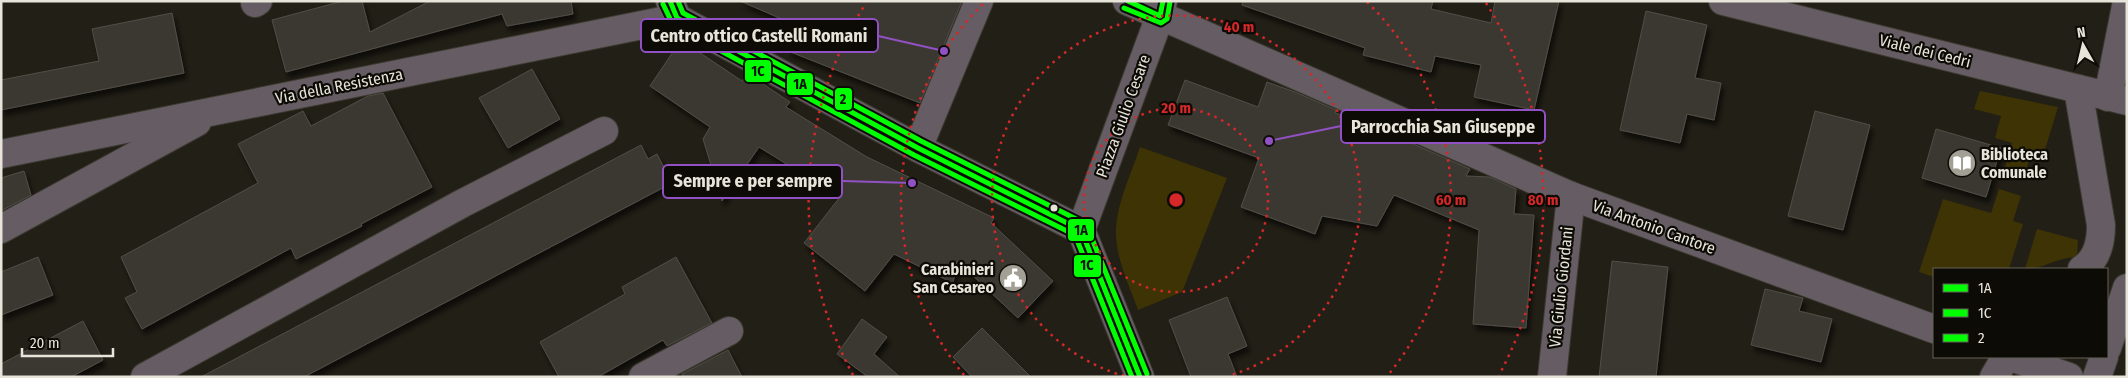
<svg xmlns="http://www.w3.org/2000/svg" width="2128" height="378" viewBox="0 0 2128 378" font-family="'Fira Sans Condensed',sans-serif">
<defs>
<filter id="shadow"><feDropShadow dx="3" dy="5.5" stdDeviation="2.5" flood-color="#0009"/></filter>
</defs>
<rect width="100%" height="100%" fill="#221f16"/>
<g fill="#3d3304">
<path d="M 1980,91 L 2058,107 L 2044,153 L 2032,150 L 2025,174 L 2005,167 L 2012,143 L 1995,138 L 2001,116 L 1974,109 Z"/>
<path d="M 1140,147 L 1227,178 L 1182,292 L 1138,310 C 1130,287 1117,261 1116,236 C 1115,206 1131,175 1140,147 Z"/>
<path d="M 1999,189 L 2021,196 L 2013,221 L 2023,224 L 2009,269 L 1934,269 L 1934,277 L 1919,272 L 1943,199 L 1991,213 Z"/>
<path d="M 2037,229 L 2078,240 L 2077,257 C 2058,257 2043,269 2025,269 Z"/>
</g>
<g fill="#3b3932" stroke="#504e46" filter="url(#shadow)">
<path d="M 343,1 L 362,1 L 370,32 L 430,1 L 571,1 L 573,14 L 507,26 L 502,14 L 286,72 L 272,20 Z"/>
<path d="M 740,1 L 962,1 L 920,103 L 788,51 L 798,26 Z"/>
<path d="M 1243,1 L 1433,1 L 1431,9 L 1491,23 L 1495,1 L 1559,1 L 1534,110 L 1474,97 L 1481,65 L 1435,56 L 1431,72 L 1363,55 L 1365,48 L 1242,5 Z"/>
<path d="M 1646,11 L 1707,25 L 1695,78 L 1721,83 L 1714,120 L 1687,114 L 1680,143 L 1620,130 Z"/>
<path d="M 172,13 L 184,73 L 1,110 L 1,80 L 99,61 L 92,29 Z"/>
<path d="M 681,40 L 742,81 L 747,73 L 751,76 L 790,102 L 786,107 L 867,157 L 994,218 L 991,223 L 1053,281 L 1018,318 L 957,261 L 953,283 L 894,254 L 865,291 L 804,243 L 840,197 L 759,147 L 722,201 L 703,139 L 710,127 L 650,86 Z"/>
<path d="M 532,69 L 560,119 L 508,148 L 479,98 Z"/>
<path d="M 1185,80 L 1258,107 L 1267,82 L 1295,92 L 1336,110 L 1335,113 L 1377,128 L 1470,169 L 1466,176 L 1490,177 L 1516,189 L 1514,214 L 1534,215 L 1526,328 L 1473,324 L 1479,230 L 1394,195 L 1377,226 L 1322,216 L 1315,234 L 1241,207 L 1259,158 L 1168,125 Z"/>
<path d="M 383,93 L 432,187 L 361,224 L 362,226 L 296,259 L 291,248 L 142,329 L 125,298 L 137,292 L 121,257 L 258,183 L 238,144 L 303,111 L 311,126 L 368,96 Z"/>
<path d="M 1815,111 L 1870,125 L 1843,230 L 1788,216 Z"/>
<path d="M 1936,129 L 2001,148 L 1986,197 L 1922,178 Z"/>
<path d="M 641,145 L 648,159 L 657,154 L 672,183 L 304,377 L 201,377 Z"/>
<path d="M 24,171 L 31,195 L 1,211 L 1,178 Z"/>
<path d="M 38,257 L 53,295 L 1,315 L 1,272 Z"/>
<path d="M 676,257 L 712,323 L 667,346 L 663,340 L 598,377 L 559,377 L 540,342 L 625,294 L 622,287 Z"/>
<path d="M 1612,261 L 1668,267 L 1656,377 L 1599,377 Z"/>
<path d="M 1765,289 L 1803,298 L 1799,311 L 1832,319 L 1821,362 L 1751,345 Z"/>
<path d="M 1227,297 L 1247,346 L 1228,354 L 1237,377 L 1191,377 L 1169,320 Z"/>
<path d="M 862,319 L 887,337 L 874,354 L 900,377 L 868,377 L 837,354 Z"/>
<path d="M 83,321 L 103,360 L 71,377 L 1,377 L 1,364 Z"/>
<path d="M 982,328 L 1031,377 L 972,377 L 953,357 Z"/>
<path d="M 728,350 L 742,377 L 683,377 L 682,374 Z"/>
</g>
<g fill="none" stroke-linecap="round" stroke-linejoin="round">
<defs>
<g id="minor">
<path d="M 670,1 L 677,18 L 918,148 L 1081,230 L 1140,377"/>
<path d="M 1127,1 L 1571,196 L 1934,329"/>
<path d="M 1723,1 L 2127,101"/>
<path d="M 255,3 L 258,1"/>
<path d="M 2078,89 L 2101,225 C 2101,242 2097,260 2082,269"/>
<path d="M 2108,97 L 2127,1"/>
<path d="M 918,148 L 979,1"/>
<path d="M 1,154 L 677,18"/>
<path d="M 1,229 L 197,122"/>
<path d="M 1081,230 L 1160,16 L 1163,1"/>
<path d="M 2107,348 L 2127,288"/>
<path d="M 2011,357 L 2069,377"/>
<path d="M 145,377 L 463,203 L 604,131"/>
<path d="M 643,377 L 729,331"/>
<path d="M 1552,377 L 1571,196"/>
<path d="M 1994,377 L 2006,357"/>
<path d="M 2097,377 L 2104,357"/>
</g>
</defs>
<use href="#minor" stroke="#3d3a32" stroke-width="30"/>
<use href="#minor" stroke="#655d63" stroke-width="28"/>
<defs>
<g id="bus-1">
<path d="M 670,1 L 677,18 L 918,148 L 1081,230 L 1140,377"/>
<path d="M 1128,1 L 1160,16 L 1163,1"/>
</g>
<g id="bus-2">
<path d="M 663,4 L 673,25 L 914,155 L 1075,235 L 1132,377"/>
<path d="M 1124,8 L 1161,23 L 1167,19 L 1170,2"/>
</g>
<path id="bus-3" d="M 678,1 L 683,13 L 921,141 L 1086,224 L 1147,374"/>
</defs>
<use href="#bus-1" stroke="#0d0b05" stroke-width="9"/>
<use href="#bus-2" stroke="#0d0b05" stroke-width="9"/>
<use href="#bus-3" stroke="#0d0b05" stroke-width="9"/>
<use href="#bus-1" stroke="#0f0" stroke-width="5"/>
<use href="#bus-2" stroke="#0f0" stroke-width="5"/>
<use href="#bus-3" stroke="#0f0" stroke-width="5"/>
</g>
<g fill="none" stroke="#d62828" stroke-width="2.5" stroke-dasharray="2.5 5">
<circle cx="1176" cy="200" r="92"/>
<path d="M1124 376A184 184 0 1 1 1228 376"/>
<path d="M964 375A275 275 0 0 1 985 2M1367 2A275 275 0 0 1 1388 375"/>
<path d="M853 375A367 367 0 0 1 866 3M1486 3A367 367 0 0 1 1499 375"/>
</g>
<defs>
<symbol id="library-disc" viewBox="-11 -11 22 22"><circle r="9.5" fill="#a29f95" stroke="#0d0b05"/><path d="M-6-4Q-3-5.5-.7-3.5V5Q-3 3-6 4ZM6-4Q3-5.5 .7-3.5V5Q3 3 6 4Z" fill="#fff"/></symbol>
<symbol id="civic-disc" viewBox="-11 -11 22 22"><circle r="9.5" fill="#a29f95" stroke="#0d0b05"/><path d="M-.6-6.5H3V-4.5H.6V-3L4-1V1h2V6H-6V1h2V-1L-.6-3ZM-1.2 2.5V6h2.4V2.5Z" fill="#fff"/></symbol>
</defs>
<g fill-rule="evenodd">
<use href="#library-disc" x="1946" y="147" width="32" height="32"/>
<use href="#civic-disc" x="997" y="262" width="32" height="32"/>
</g>
<circle fill="#e7e4da" stroke="#0d0b05" stroke-width="2" cx="1054" cy="208" r="4.5"/>
<g text-anchor="middle" dominant-baseline="central" stroke-width="4.5" stroke-linejoin="round" paint-order="stroke">
<g font-size="16" fill="#e7e4da" stroke="#0d0b05">
<text transform="translate(1925 51) rotate(14)">Viale dei Cedri</text>
<text transform="translate(339 86) rotate(-11)">Via della Resistenza</text>
<text transform="translate(1123 116) rotate(-70)">Piazza Giulio Cesare</text>
<text transform="translate(1654 227) rotate(20)">Via Antonio Cantore</text>
<text transform="translate(1561 287) rotate(-84)">Via Giulio Giordani</text>
</g>
<g font-size="16" font-weight="bold" fill="#e7e4da" stroke="#0d0b05" text-anchor="start">
<text x="1981" y="154">Biblioteca<tspan x="1981" dy="18">Comunale</tspan></text>
<text x="994" y="269" text-anchor="end">Carabinieri<tspan x="994" dy="18">San Cesareo</tspan></text>
</g>
</g>
<circle cx="1176" cy="200" r="8" fill="#d62828" stroke="#0d0b05" stroke-width="2.5"/>
<g font-size="15" text-anchor="middle" font-weight="bold" fill="#d62828" stroke="#0d0b05" stroke-width="4.5" stroke-linejoin="round" paint-order="stroke">
<text x="1239" y="32">40 m</text>
<text x="1176" y="113">20 m</text>
<text x="1451" y="205">60 m</text>
<text x="1543" y="205">80 m</text>
</g>
<path fill="none" stroke="#9151c4" stroke-width="2" d="M944 51L878 36M1269 141L1341 126M912 183L842 181"/>
<g fill="#9151c4" stroke="#0d0b05" stroke-width="2">
<circle cx="944" cy="51" r="5"/>
<circle cx="1269" cy="141" r="5"/>
<circle cx="912" cy="183" r="5"/>
</g>
<g fill="#0d0b05" stroke="#9151c4" stroke-width="2">
<rect x="641" y="19" width="237" height="33" rx="5"/>
<rect x="1341" y="110" width="204" height="33" rx="5"/>
<rect x="663" y="165" width="179" height="33" rx="5"/>
</g>
<g font-size="18" text-anchor="middle" font-weight="bold" fill="#e7e4da">
<text x="759" y="42">Centro ottico Castelli Romani</text>
<text x="1443" y="133">Parrocchia San Giuseppe</text>
<text x="753" y="187">Sempre e per sempre</text>
</g>
<g stroke="#0d0b05" stroke-width="2">
<rect x="744" y="59" width="28" height="24" rx="5" fill="#0f0"/>
<rect x="786" y="72" width="28" height="24" rx="5" fill="#0f0"/>
<rect x="834" y="87" width="19" height="24" rx="5" fill="#0f0"/>
<rect x="1067" y="218" width="28" height="24" rx="5" fill="#0f0"/>
<rect x="1073" y="254" width="29" height="24" rx="5" fill="#0f0"/>
</g>
<g font-size="14" text-anchor="middle" font-weight="bold" fill="#111">
<text x="758" y="76">1C</text>
<text x="800" y="89">1A</text>
<text x="843" y="104">2</text>
<text x="1081" y="235">1A</text>
<text x="1087" y="270">1C</text>
</g>
<rect width="2128" height="378" fill="none" stroke="#e7e4da" stroke-width="5"/>
<rect x="1933" y="268" width="175" height="90" fill="#0d0b05" stroke="#64625a"/>
<rect x="1943" y="284" width="25" height="8" fill="#00ff00" stroke="#64625a"/>
<text x="1978" y="293" font-size="15" fill="#e7e4da">1A</text>
<rect x="1943" y="309" width="25" height="8" fill="#00ff00" stroke="#64625a"/>
<text x="1978" y="318" font-size="15" fill="#e7e4da">1C</text>
<rect x="1943" y="334" width="25" height="8" fill="#00ff00" stroke="#64625a"/>
<text x="1978" y="343" font-size="15" fill="#e7e4da">2</text>
<g transform="translate(2083 45) rotate(352)" stroke="#0d0b05" stroke-width="4" paint-order="stroke">
<path d="M0-4L9 19L0 12L-9 19Z" fill="#e7e4da"/>
<text y="-8" font-size="14" font-weight="bold" text-anchor="middle" fill="#e7e4da">N</text>
</g>
<path d="M22 348v8h91v-8" fill="none" stroke="#e7e4da" stroke-width="2.5"/>
<text x="30" y="348" font-size="15" fill="#e7e4da" stroke="#0d0b05" stroke-width="4" paint-order="stroke">20 m</text>
</svg>
